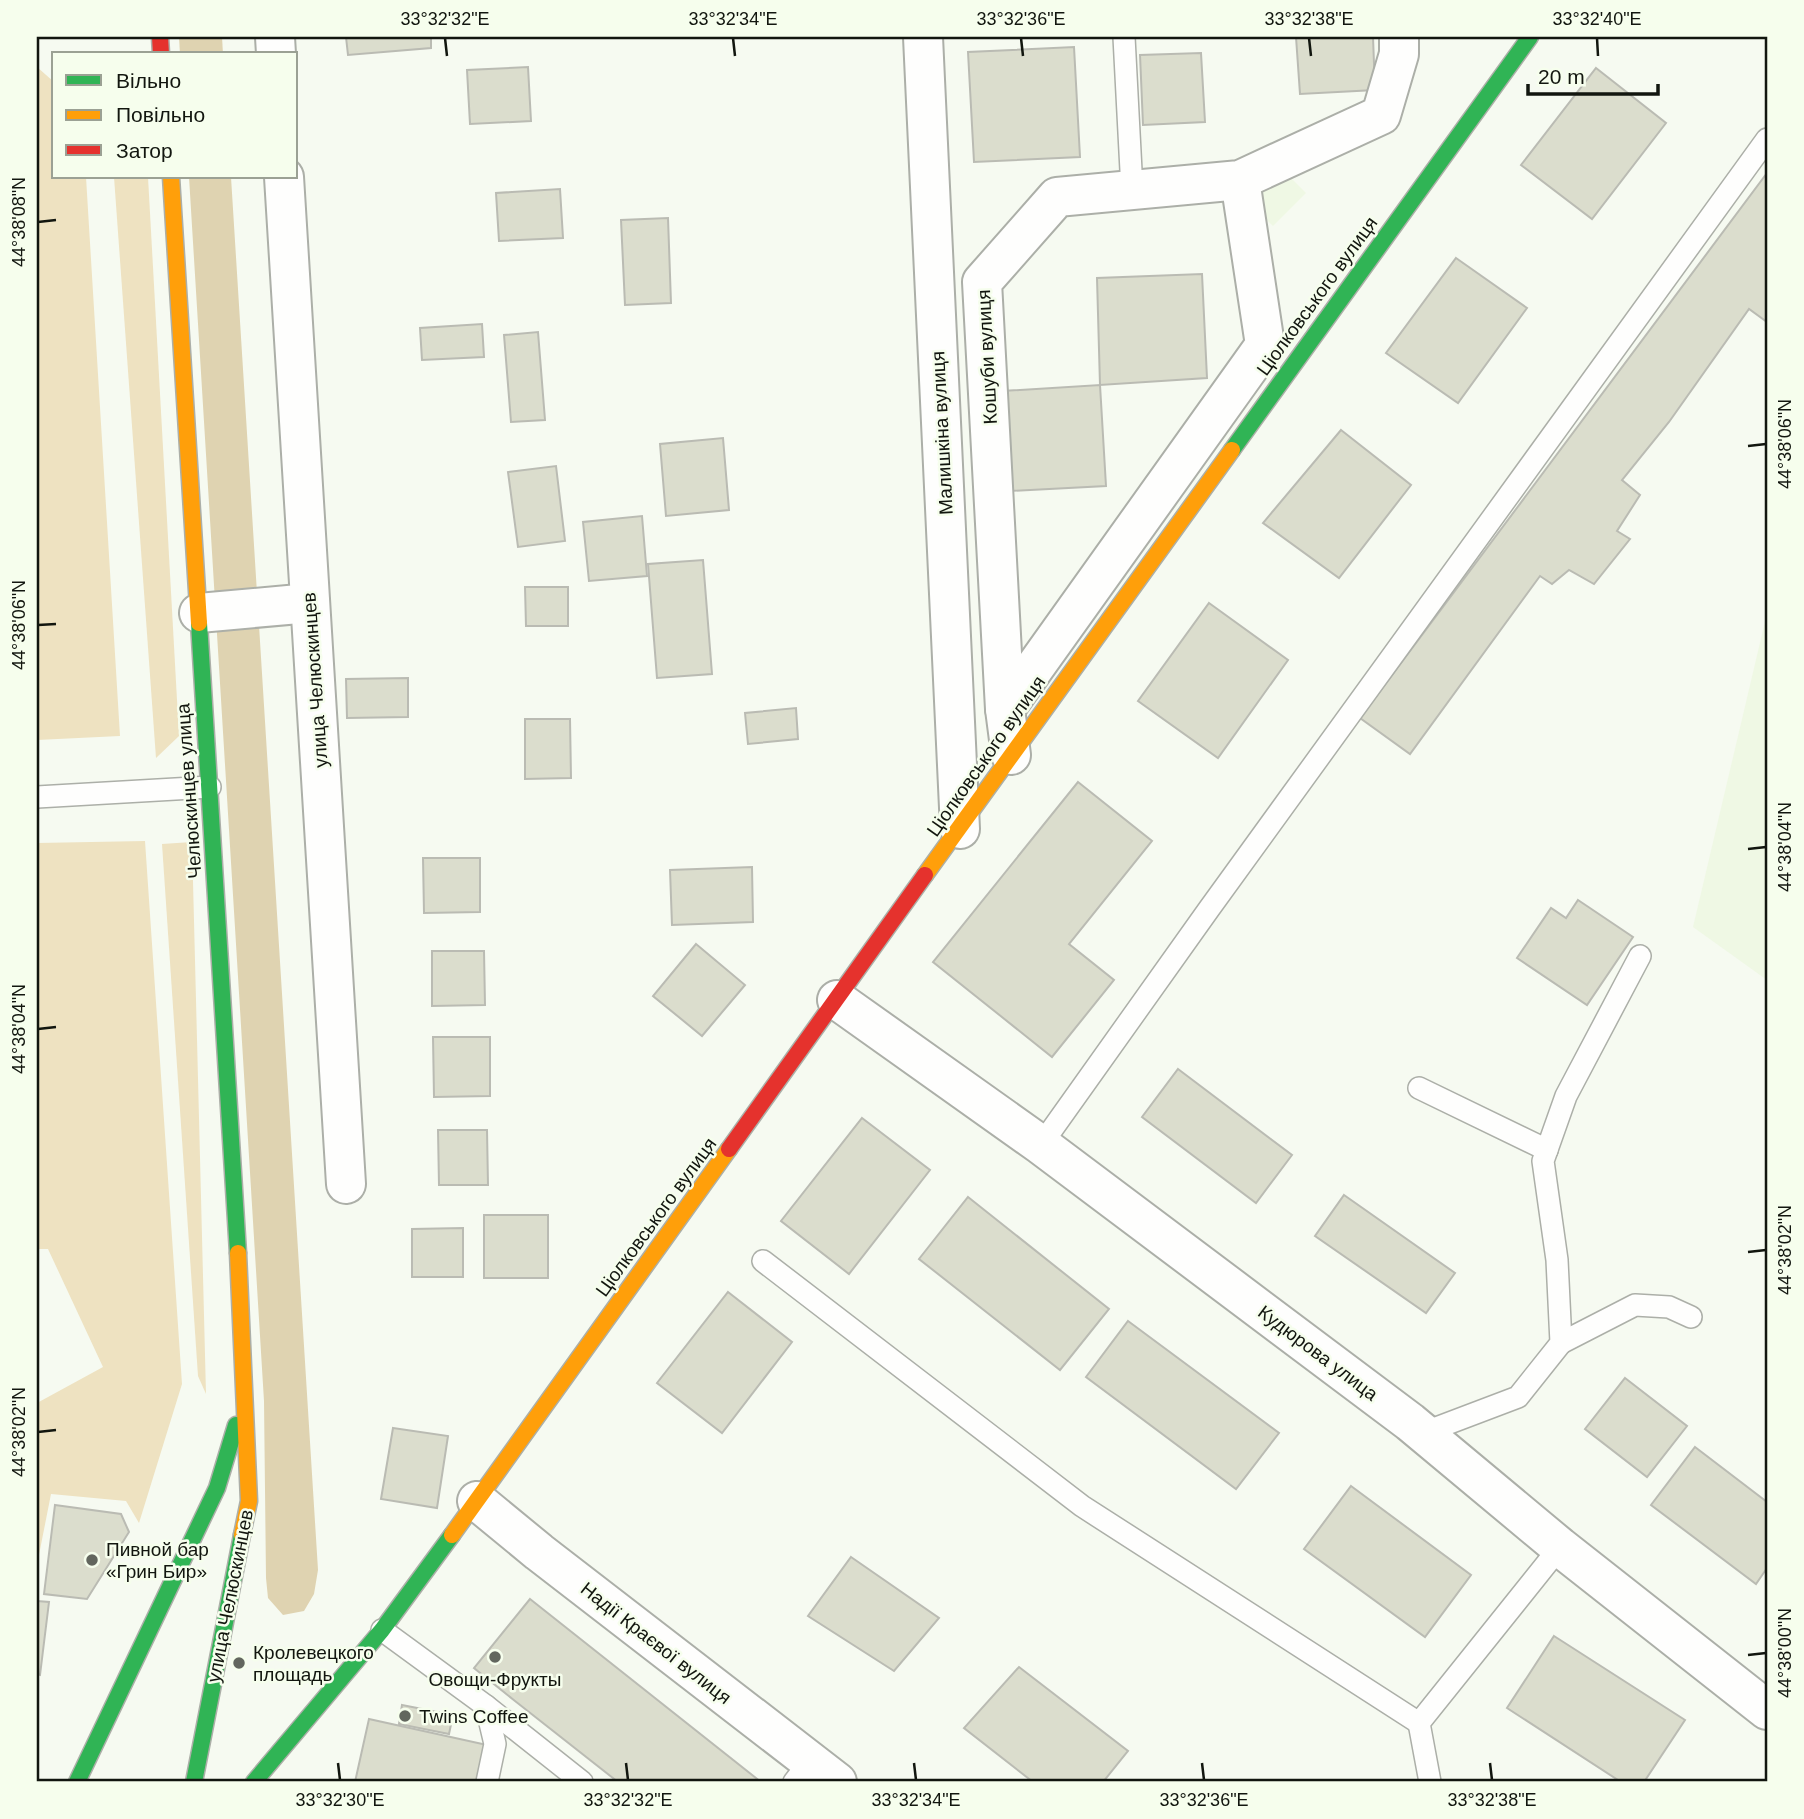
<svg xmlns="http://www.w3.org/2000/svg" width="1804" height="1819" viewBox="0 0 1804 1819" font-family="Arial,sans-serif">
<rect width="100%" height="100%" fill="#f6faf1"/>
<g fill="#eff8e4">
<path d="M 1284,171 L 1306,193 L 1273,226 L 1250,204 Z"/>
<path d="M 1767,613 L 1767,980 L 1693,927 Z"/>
</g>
<g fill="#eee2c1">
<path d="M 37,67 L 54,82 L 54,177 L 86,177 L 120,736 L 37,740 Z"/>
<path d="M 114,177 L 148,177 L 179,736 L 156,758 Z"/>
<path d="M 145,841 L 182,1384 L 139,1523 L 126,1501 L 51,1494 L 37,1565 L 37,1403 L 103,1367 L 48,1249 L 37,1249 L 37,843 Z"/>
<path d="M 192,842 L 206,1394 L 198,1376 L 162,844 Z"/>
</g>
<g fill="#dfd3b1">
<path d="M 179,37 L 222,37 L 223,54 L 180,54 Z"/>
<path d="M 189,177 L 231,177 L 318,1570 L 314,1594 L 304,1611 L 283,1615 L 268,1598 L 266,1578 L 264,1401 Z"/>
</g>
<g fill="#dbddcd" stroke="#babbb3" stroke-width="2">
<path d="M 346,37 L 431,37 L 431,48 L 348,55 Z"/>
<path d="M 1296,37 L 1373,37 L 1375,90 L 1300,94 Z"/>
<path d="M 1074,47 L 1080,157 L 974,162 L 968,52 Z"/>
<path d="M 1201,53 L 1205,122 L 1143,125 L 1140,55 Z"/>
<path d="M 528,67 L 531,121 L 470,124 L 467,70 Z"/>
<path d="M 1596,68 L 1666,123 L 1592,219 L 1521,165 Z"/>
<path d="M 1767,173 L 1767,322 L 1749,309 L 1669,422 L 1622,480 L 1640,495 L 1617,531 L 1630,539 L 1594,584 L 1569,570 L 1552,584 L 1540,576 L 1410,754 L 1360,718 Z"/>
<path d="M 560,189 L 563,238 L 499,241 L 496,193 Z"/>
<path d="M 668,218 L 671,303 L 625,305 L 621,220 Z"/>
<path d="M 1456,258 L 1527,308 L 1458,403 L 1386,353 Z"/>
<path d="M 1202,274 L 1207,378 L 1100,385 L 1097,278 Z"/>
<path d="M 482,324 L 484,357 L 422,360 L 420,328 Z"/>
<path d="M 538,332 L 545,420 L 511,422 L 504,335 Z"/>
<path d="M 1100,385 L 1106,486 L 1009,491 L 1002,391 Z"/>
<path d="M 1341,430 L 1411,485 L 1339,578 L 1263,523 Z"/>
<path d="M 723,438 L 729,510 L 666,516 L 660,444 Z"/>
<path d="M 556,466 L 565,541 L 518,547 L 508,472 Z"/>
<path d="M 642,516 L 647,576 L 589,581 L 583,522 Z"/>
<path d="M 703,560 L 712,674 L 657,678 L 648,564 Z"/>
<path d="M 525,587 L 568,587 L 568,626 L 526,626 Z"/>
<path d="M 1209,603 L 1288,660 L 1218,758 L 1138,701 Z"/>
<path d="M 408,678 L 408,717 L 347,718 L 346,679 Z"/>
<path d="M 796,708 L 798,739 L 748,744 L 745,713 Z"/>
<path d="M 525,719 L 570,719 L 571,778 L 525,779 Z"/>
<path d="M 1078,782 L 1152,841 L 1069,944 L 1114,980 L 1052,1057 L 933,962 Z"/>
<path d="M 423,858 L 480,858 L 480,912 L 424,913 Z"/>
<path d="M 752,867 L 753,922 L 672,925 L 670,870 Z"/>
<path d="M 1578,900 L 1633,937 L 1587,1005 L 1517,958 L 1551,908 L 1566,918 Z"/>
<path d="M 696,944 L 745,985 L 702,1036 L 653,996 Z"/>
<path d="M 432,951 L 484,951 L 485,1005 L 432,1006 Z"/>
<path d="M 433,1037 L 490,1037 L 490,1096 L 434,1097 Z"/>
<path d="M 1178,1069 L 1292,1155 L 1256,1203 L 1142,1117 Z"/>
<path d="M 862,1118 L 930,1170 L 849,1274 L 781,1221 Z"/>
<path d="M 438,1130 L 487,1130 L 488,1185 L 439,1185 Z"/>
<path d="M 1344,1195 L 1455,1273 L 1426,1313 L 1315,1236 Z"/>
<path d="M 968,1197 L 1109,1309 L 1060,1370 L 919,1259 Z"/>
<rect x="484" y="1215" width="64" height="63"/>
<path d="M 463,1228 L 463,1277 L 412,1277 L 412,1229 Z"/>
<path d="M 728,1292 L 792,1342 L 722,1433 L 657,1383 Z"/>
<path d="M 1128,1321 L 1279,1433 L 1236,1489 L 1086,1377 Z"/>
<path d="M 1625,1378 L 1687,1426 L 1647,1477 L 1585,1429 Z"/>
<path d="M 393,1428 L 448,1436 L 437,1508 L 381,1499 Z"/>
<path d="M 1695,1447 L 1767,1502 L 1767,1568 L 1756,1584 L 1651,1505 Z"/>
<path d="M 1351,1486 L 1471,1575 L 1425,1637 L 1304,1549 Z"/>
<path d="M 55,1505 L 121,1514 L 129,1532 L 87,1599 L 44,1594 Z"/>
<path d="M 851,1557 L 939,1618 L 894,1671 L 808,1616 Z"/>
<path d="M 530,1599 L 761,1782 L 618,1782 L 515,1701 L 474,1668 Z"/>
<path d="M 37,1601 L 49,1602 L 40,1675 L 37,1674 Z"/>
<path d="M 1554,1636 L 1685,1720 L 1644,1782 L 1621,1782 L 1507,1708 Z"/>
<path d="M 1019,1667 L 1128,1751 L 1103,1782 L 1033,1782 L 964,1728 Z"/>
<path d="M 402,1705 L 453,1715 L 449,1734 L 399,1724 Z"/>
<path d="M 369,1719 L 487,1745 L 479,1782 L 355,1782 Z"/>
</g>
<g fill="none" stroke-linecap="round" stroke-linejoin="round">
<defs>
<g id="lane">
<path d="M 1124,37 L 1132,190"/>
<path d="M 37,797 L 210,787"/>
<path d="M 1419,1088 L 1547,1150"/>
<path d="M 1041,1145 L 1209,909 L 1767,139"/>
<path d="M 763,1261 L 1082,1506 L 1419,1723"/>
<path d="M 1561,1343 L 1635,1305 L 1669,1307 L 1691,1317"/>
<path d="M 1423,1433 L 1518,1397 L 1561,1343 L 1557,1260 L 1543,1161 L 1566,1096 L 1640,956"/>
<path d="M 382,1630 L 486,1706 L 582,1782"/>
<path d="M 486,1706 L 495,1744 L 487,1782"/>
<path d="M 794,1782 L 810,1761"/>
<path d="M 1430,1782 L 1419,1723 L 1560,1547"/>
</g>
<g id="street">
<path d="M 275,37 L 276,54"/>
<path d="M 923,37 L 960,829"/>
<path d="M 284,177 L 346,1184"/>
<path d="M 199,613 L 310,603"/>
<path d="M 1005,709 L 1265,345 L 1240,180"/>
<path d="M 1011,755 L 1005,709 L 982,282 L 1057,197 L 1240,180 L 1381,115 L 1399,54 L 1399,37"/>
<path d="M 837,1000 L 1041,1145 L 1410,1422 L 1560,1547 L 1767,1710"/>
<path d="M 477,1501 L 539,1552 L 837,1782"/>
</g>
<g id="fast">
<path d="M 1232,450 L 1530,37"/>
<path d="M 199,623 L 238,1253"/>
<path d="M 77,1782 L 217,1488 L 236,1425"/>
<path d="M 194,1782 L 242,1535"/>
<path d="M 254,1782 L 382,1630 L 452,1535"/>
</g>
<g id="slow">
<path d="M 171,177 L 199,623"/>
<path d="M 925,875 L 1232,450"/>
<path d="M 238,1253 L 249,1501 L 242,1535"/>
<path d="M 452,1535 L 729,1149"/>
</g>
<g id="jam">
<path d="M 160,37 L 161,54"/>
<path d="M 729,1149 L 925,875"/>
</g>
</defs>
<use href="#lane" stroke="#acafa8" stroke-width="24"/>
<use href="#street" stroke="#acafa8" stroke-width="42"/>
<use href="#fast" stroke="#acafa8" stroke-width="19"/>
<use href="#slow" stroke="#acafa8" stroke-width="19"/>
<use href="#jam" stroke="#acafa8" stroke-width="19"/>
<use href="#lane" stroke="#fefefd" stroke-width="21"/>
<use href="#street" stroke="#fefefd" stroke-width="38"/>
<use href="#fast" stroke="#30b455" stroke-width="16"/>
<use href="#slow" stroke="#ff9f0a" stroke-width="16"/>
<use href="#jam" stroke="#e5322d" stroke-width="16"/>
</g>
<path fill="none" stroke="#12160f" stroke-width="2.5" d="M 445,38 L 447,56M 733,38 L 735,56M 1021,38 L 1023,56M 1309,38 L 1311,56M 1597,38 L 1598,56M 38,222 L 56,220M 1748,446 L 1766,444M 38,625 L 56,624M 1748,849 L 1766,847M 38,1029 L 56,1027M 1748,1252 L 1766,1250M 38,1432 L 56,1430M 1748,1655 L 1766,1653M 338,1763 L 340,1780M 626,1763 L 628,1780M 914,1763 L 916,1780M 1202,1763 L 1204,1780M 1490,1763 L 1492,1780"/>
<g fill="#62665e" stroke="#f6feed" stroke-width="2.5">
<circle cx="92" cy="1560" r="7"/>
<circle cx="495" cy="1657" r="7"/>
<circle cx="239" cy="1663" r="7"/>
<circle cx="405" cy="1716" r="7"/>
</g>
<g text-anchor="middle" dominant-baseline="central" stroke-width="5" stroke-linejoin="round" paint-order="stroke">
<g font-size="19" fill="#12160f" stroke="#f6feed">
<text transform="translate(1317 296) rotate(-54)">Ціолковського вулиця</text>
<text transform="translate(987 357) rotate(-93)">Кошуби вулиця</text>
<text transform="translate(942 433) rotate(-93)">Малишкіна вулиця</text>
<text transform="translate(315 680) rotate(-94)">улица Челюскинцев</text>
<text transform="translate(986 756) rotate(-55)">Ціолковського вулиця</text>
<text transform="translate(189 791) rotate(-94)">Челюскинцев улица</text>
<text transform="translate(656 1217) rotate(-54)">Ціолковського вулиця</text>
<text transform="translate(1318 1353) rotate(37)">Кудюрова улица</text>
<text transform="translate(230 1596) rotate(-79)">улица Челюскинцев</text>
<text transform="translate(656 1643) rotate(38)">Надії Краєвої вулиця</text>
</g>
<g font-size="19" fill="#12160f" stroke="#f6feed" text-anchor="start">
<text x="106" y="1549">Пивной бар<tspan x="106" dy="22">«Грин Бир»</tspan></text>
<text x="253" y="1652">Кролевецкого<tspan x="253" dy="22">площадь</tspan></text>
<text x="495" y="1679" text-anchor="middle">Овощи-Фрукты</text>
<text x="419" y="1716">Twins Coffee</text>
</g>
</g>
<rect width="1804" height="1819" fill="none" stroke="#f6feed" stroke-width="77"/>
<rect x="52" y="52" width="245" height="126" fill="#f6feed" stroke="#9ba194" stroke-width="2"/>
<rect x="66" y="75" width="35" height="10" fill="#30b455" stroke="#9ba194" stroke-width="2"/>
<text x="116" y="88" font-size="21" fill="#12160f">Вільно</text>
<rect x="66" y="110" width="35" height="10" fill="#ff9f0a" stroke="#9ba194" stroke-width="2"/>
<text x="116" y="122" font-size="21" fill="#12160f">Повільно</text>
<rect x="66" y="145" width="35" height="10" fill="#e5322d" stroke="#9ba194" stroke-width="2"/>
<text x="116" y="158" font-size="21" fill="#12160f">Затор</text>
<path d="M1528 84v10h130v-10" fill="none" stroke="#12160f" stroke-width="3.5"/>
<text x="1538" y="84" font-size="21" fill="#12160f" stroke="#f6feed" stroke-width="5" paint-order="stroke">20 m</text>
<rect x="38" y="38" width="1728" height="1742" fill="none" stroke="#12160f" stroke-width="2.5"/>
<g font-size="18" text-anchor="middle" fill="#12160f">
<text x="445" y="25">33°32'32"E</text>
<text x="733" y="25">33°32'34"E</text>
<text x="1021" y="25">33°32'36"E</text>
<text x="1309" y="25">33°32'38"E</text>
<text x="1597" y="25">33°32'40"E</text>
<text transform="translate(19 222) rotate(-90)" y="6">44°38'08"N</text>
<text transform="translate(1785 444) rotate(-90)" y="6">44°38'06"N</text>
<text transform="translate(19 625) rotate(-90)" y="6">44°38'06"N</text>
<text transform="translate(1785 847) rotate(-90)" y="6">44°38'04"N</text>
<text transform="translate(19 1029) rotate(-90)" y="6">44°38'04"N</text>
<text transform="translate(1785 1250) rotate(-90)" y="6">44°38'02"N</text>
<text transform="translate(19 1432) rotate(-90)" y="6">44°38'02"N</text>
<text transform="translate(1785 1653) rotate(-90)" y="6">44°38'00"N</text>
<text x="340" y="1806">33°32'30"E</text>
<text x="628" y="1806">33°32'32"E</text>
<text x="916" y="1806">33°32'34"E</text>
<text x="1204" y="1806">33°32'36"E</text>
<text x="1492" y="1806">33°32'38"E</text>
</g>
</svg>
